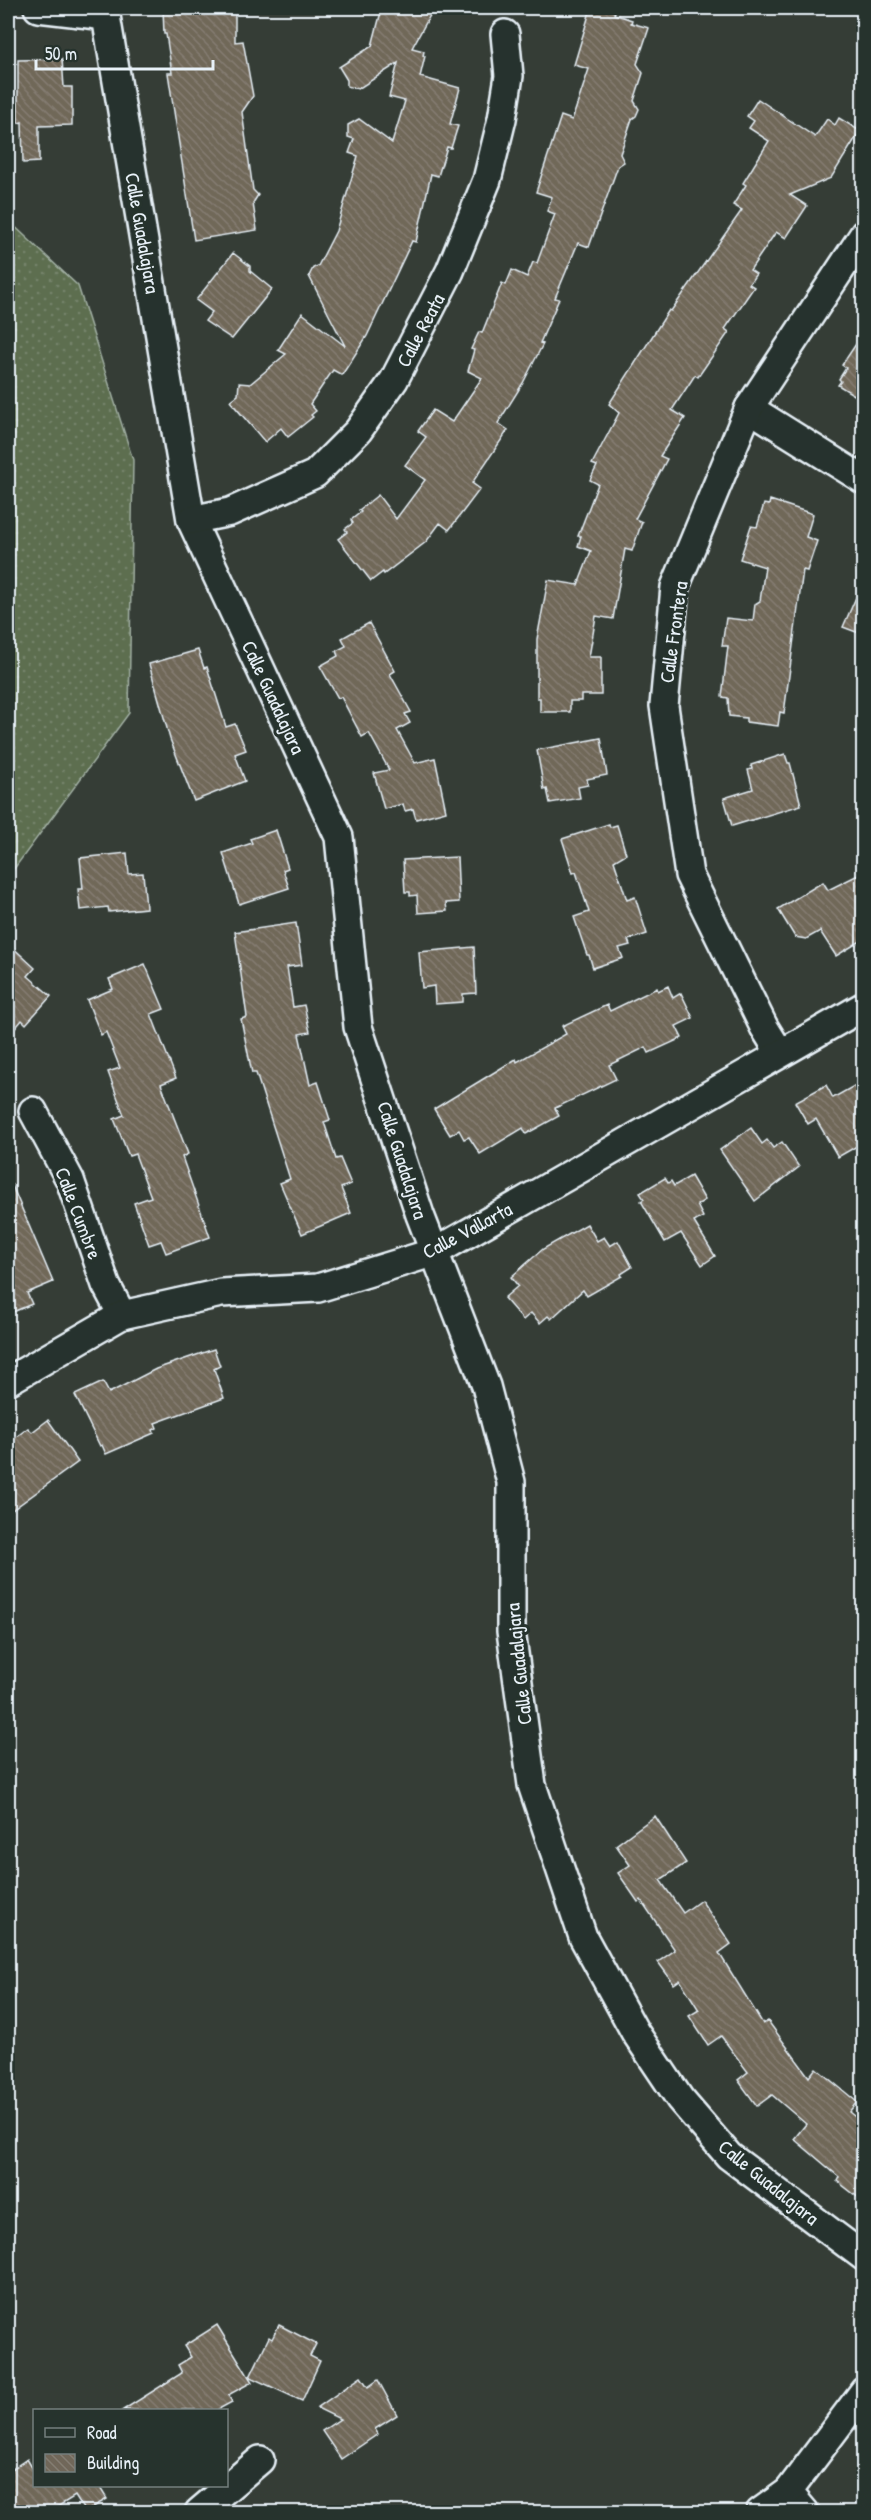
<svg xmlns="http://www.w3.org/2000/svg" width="871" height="2520" viewBox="0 0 871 2520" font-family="'Patrick Hand',sans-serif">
<defs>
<pattern id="grass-dots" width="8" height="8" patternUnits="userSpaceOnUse" patternTransform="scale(1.5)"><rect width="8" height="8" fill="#5d6e50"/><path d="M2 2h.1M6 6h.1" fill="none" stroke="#74836a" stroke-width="1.8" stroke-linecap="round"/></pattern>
<pattern id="building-back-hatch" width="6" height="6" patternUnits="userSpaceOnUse" patternTransform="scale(1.5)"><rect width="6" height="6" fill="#706759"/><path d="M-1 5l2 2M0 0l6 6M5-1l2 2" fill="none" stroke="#847d72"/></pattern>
</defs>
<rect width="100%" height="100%" fill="#353d36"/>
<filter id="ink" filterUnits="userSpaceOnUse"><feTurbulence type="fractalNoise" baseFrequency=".0167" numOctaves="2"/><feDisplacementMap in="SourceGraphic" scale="12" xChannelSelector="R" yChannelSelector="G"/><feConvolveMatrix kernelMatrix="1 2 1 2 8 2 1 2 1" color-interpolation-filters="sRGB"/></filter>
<g filter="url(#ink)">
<path fill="url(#grass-dots)" stroke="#a2b0a4" stroke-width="1.5" d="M 8,220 L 78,286 L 133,460 L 129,713 L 8,877 Z"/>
<g fill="url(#building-back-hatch)" stroke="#e8f1f8" stroke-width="1.5">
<path d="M 163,8 L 235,8 L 235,42 L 243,41 L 253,96 L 242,112 L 253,190 L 258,195 L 253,203 L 257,230 L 194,240 L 168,73 L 172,73 L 166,34 L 164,34 Z"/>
<path d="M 382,8 L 434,8 L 412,48 L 424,51 L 423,56 L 425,56 L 420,77 L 460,88 L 450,124 L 458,126 L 451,148 L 447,147 L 438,176 L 431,174 L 416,242 L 412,241 L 367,336 L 342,375 L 333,370 L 310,404 L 316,411 L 311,415 L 313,417 L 288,437 L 281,428 L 265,442 L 230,401 L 238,395 L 239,383 L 250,384 L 286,354 L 278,350 L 302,313 L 345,346 L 309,276 L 313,268 L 318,266 L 336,231 L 358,156 L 349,153 L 354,139 L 348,137 L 348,125 L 359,119 L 392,143 L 405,101 L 389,97 L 398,63 L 358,89 L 347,86 L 347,80 L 339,67 L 372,46 Z"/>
<path d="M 591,8 L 602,8 L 615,12 L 614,14 L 632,20 L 631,23 L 649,28 L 637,64 L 643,73 L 634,101 L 639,109 L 636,116 L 632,119 L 620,154 L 624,162 L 618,166 L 589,247 L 578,243 L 555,298 L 559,299 L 540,343 L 543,344 L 523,383 L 498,423 L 508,430 L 472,483 L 480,489 L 449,530 L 440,523 L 426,542 L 384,574 L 383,572 L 371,581 L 338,539 L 347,532 L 345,529 L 353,523 L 351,520 L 361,512 L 359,510 L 378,495 L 396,519 L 425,480 L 405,465 L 426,437 L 418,431 L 433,410 L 452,422 L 482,378 L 468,371 L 474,350 L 471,349 L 479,332 L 482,333 L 502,283 L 506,285 L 512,270 L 527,277 L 533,262 L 537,263 L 555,214 L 547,211 L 552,197 L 536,192 L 561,116 L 572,120 L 589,69 L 574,65 Z"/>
<path d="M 62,59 L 64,87 L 72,87 L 72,125 L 39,126 L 39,162 L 23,163 L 22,122 L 18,123 L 18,60 Z"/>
<path d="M 758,99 L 815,137 L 827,119 L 835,125 L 839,118 L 860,131 L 831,178 L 790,195 L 807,206 L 786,238 L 776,232 L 750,270 L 756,274 L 749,284 L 754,287 L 725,329 L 729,332 L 698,377 L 695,375 L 672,410 L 685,418 L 660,456 L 667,459 L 635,519 L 642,522 L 632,551 L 625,549 L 613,619 L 596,616 L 589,657 L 601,657 L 601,695 L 581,695 L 581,701 L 570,701 L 570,712 L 540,712 L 540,698 L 537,698 L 537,639 L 548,580 L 578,585 L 591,551 L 578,546 L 581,536 L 578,536 L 598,484 L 590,480 L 597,466 L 592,464 L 619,413 L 609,404 L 669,310 L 671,311 L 742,210 L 733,205 L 746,185 L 743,183 L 769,141 L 749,128 L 754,121 L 747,116 Z"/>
<path d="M 233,253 L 250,266 L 250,271 L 272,289 L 232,339 L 205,321 L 212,312 L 196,300 Z"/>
<path d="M 864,332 L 864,401 L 838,385 L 841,381 L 839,379 L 846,368 L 842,365 Z"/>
<path d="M 770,500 L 813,514 L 806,537 L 817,541 L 807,571 L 803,570 L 784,713 L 780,712 L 778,726 L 746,722 L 746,718 L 729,716 L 728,698 L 722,697 L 728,646 L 722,646 L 726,618 L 753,621 L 755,604 L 760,601 L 765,567 L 740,559 L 751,526 L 757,527 L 764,504 L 769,505 Z"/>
<path d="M 864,579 L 864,635 L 843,627 Z"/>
<path d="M 369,623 L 395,671 L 390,674 L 411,712 L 405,714 L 410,723 L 397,730 L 415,763 L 435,758 L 446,811 L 416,819 L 413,809 L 405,811 L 403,804 L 384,809 L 374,773 L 389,770 L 369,733 L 362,737 L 341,697 L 338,698 L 320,666 L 338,656 L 336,651 L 346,646 L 342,638 Z"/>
<path d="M 198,650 L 204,668 L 207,667 L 226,727 L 235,724 L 246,750 L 235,754 L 245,781 L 194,801 L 170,739 L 149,664 Z"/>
<path d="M 601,738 L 607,775 L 587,779 L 588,785 L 578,787 L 580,798 L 550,803 L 547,789 L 544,790 L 537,750 Z"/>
<path d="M 785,754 L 788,763 L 790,763 L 801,805 L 732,826 L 724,798 L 753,789 L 748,770 L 752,769 L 751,765 Z"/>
<path d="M 609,824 L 610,827 L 617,825 L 626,854 L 614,861 L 627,900 L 635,897 L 647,934 L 628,940 L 630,945 L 619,948 L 623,958 L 593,968 L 589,955 L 587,955 L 574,917 L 589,912 L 576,872 L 573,873 L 562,839 Z"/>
<path d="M 276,830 L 288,868 L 283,870 L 289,888 L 239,904 L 223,853 L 252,843 L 250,839 Z"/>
<path d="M 127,853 L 129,874 L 143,873 L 146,908 L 109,912 L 108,907 L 80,910 L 78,889 L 83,889 L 80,858 Z"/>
<path d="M 457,857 L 459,902 L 446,903 L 447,911 L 418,913 L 417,895 L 410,896 L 410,892 L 405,892 L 403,860 Z"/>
<path d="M 864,872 L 864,939 L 836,956 L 820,931 L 806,939 L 795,937 L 778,909 L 823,882 L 828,890 Z"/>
<path d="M 296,923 L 302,965 L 287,967 L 293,1007 L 304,1005 L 310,1032 L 299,1034 L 310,1085 L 318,1082 L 330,1120 L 324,1122 L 336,1159 L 340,1158 L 351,1184 L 341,1188 L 351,1213 L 302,1234 L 280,1183 L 290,1179 L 256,1073 L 252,1073 L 241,1019 L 247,1017 L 235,932 Z"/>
<path d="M 8,943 L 35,968 L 28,976 L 51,996 L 26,1024 L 22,1020 L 8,1037 Z"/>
<path d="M 474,947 L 476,993 L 463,994 L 463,1002 L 435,1004 L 434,986 L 422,988 L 419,952 Z"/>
<path d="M 145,964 L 164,1009 L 151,1014 L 176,1078 L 161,1084 L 188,1154 L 182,1157 L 210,1237 L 166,1253 L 161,1241 L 149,1245 L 134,1203 L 151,1197 L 135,1154 L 129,1156 L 114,1119 L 124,1115 L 108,1072 L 120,1068 L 106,1032 L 101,1035 L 87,1000 L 113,989 L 109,979 Z"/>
<path d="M 668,986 L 673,998 L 681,993 L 693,1018 L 676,1026 L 682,1038 L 649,1053 L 646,1047 L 609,1065 L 616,1079 L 555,1108 L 559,1116 L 526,1134 L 523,1128 L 480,1154 L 469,1137 L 464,1139 L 459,1130 L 450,1135 L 434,1109 L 516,1059 L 517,1062 L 566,1034 L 562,1026 L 607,1005 L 610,1011 L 657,988 L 658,991 Z"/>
<path d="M 826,1085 L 833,1098 L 854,1086 L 864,1103 L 864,1142 L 838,1157 L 816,1119 L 808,1124 L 795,1102 Z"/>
<path d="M 751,1128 L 762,1144 L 767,1140 L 773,1148 L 782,1142 L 799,1167 L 755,1201 L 720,1150 Z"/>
<path d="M 8,1176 L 53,1282 L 27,1293 L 32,1304 L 8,1314 Z"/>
<path d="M 691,1176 L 705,1200 L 697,1205 L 703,1217 L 694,1222 L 715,1256 L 702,1265 L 681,1233 L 665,1242 L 641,1201 L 644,1199 L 640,1193 L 665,1178 L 668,1183 L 671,1181 L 674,1186 Z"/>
<path d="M 587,1224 L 597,1241 L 604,1237 L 610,1246 L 618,1241 L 632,1267 L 621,1274 L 622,1276 L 587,1296 L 583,1290 L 551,1319 L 548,1316 L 540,1323 L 531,1313 L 523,1320 L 504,1298 L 518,1286 L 511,1277 L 543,1249 Z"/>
<path d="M 214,1349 L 220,1366 L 214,1369 L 224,1398 L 155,1423 L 157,1428 L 153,1430 L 154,1433 L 106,1454 L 102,1445 L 100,1446 L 75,1395 L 103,1382 L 109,1393 L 156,1369 Z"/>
<path d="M 48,1420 L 78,1462 L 8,1513 L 8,1443 L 28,1428 L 32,1432 Z"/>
<path d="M 655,1816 L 686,1863 L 660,1880 L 683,1913 L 701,1900 L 731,1944 L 719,1953 L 763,2024 L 768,2021 L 809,2077 L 816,2068 L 857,2102 L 849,2112 L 864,2124 L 864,2202 L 837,2181 L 839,2177 L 794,2139 L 806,2124 L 772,2095 L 757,2106 L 738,2080 L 748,2072 L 721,2036 L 708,2045 L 689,2016 L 699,2010 L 680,1980 L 674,1984 L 658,1962 L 675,1950 L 641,1900 L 638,1902 L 618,1873 L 630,1865 L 616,1845 Z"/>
<path d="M 217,2325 L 252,2382 L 228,2395 L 232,2402 L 217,2410 L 123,2410 L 182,2373 L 178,2365 L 191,2357 L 184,2346 Z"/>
<path d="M 279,2325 L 316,2344 L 310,2356 L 320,2361 L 302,2401 L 250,2377 L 269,2337 L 272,2339 Z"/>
<path d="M 361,2377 L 368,2387 L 378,2380 L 397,2415 L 375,2429 L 378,2434 L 341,2459 L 322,2431 L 340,2419 L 317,2408 Z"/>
<path d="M 27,2459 L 34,2471 L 34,2486 L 99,2486 L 107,2499 L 85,2512 L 75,2496 L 49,2512 L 8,2512 L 8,2472 Z"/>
</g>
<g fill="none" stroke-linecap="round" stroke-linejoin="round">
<defs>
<g id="minor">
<path d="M 38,8 L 106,16"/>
<path d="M 107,8 L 106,16 L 191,520 L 339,837 L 358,1027 L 420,1215 L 486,1386 L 511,1482 L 511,1631 L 532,1785 L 583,1937 L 635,2032 L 680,2099 L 729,2156 L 864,2257"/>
<path d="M 749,408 L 864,480"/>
<path d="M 191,520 L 230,512 L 315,474 L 358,431 L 394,380 L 450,271 L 487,180 L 502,119 L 509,76 L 505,34"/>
<path d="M 780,1053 L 764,1027 L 689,875 L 664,706 L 675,587 L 749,408 L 864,234"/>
<path d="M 33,1111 L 70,1180 L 106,1285 L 122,1315"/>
<path d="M 8,1381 L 122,1315 L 221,1293 L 318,1288 L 435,1252 L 864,1006"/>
<path d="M 788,2492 L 805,2512"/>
<path d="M 199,2512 L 260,2460"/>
<path d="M 760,2512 L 788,2492 L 864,2391"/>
</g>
</defs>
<use href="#minor" stroke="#e8f1f8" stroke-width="32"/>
<use href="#minor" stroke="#26332d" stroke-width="27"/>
</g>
</g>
<g text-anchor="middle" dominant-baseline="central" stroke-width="6" stroke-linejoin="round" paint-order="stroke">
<g font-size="20" fill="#e8f1f8" stroke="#26332d">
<text transform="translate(143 233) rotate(80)">Calle Guadalajara</text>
<text transform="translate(420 330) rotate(-62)">Calle Reata</text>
<text transform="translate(673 632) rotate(-82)">Calle Frontera</text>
<text transform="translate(274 697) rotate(65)">Calle Guadalajara</text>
<text transform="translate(403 1160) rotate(72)">Calle Guadalajara</text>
<text transform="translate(79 1213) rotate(69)">Calle Cumbre</text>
<text transform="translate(467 1230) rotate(-28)">Calle Vallarta</text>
<text transform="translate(518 1664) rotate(-96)">Calle Guadalajara</text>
<text transform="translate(769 2182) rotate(39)">Calle Guadalajara</text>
</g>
</g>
<rect width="871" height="2520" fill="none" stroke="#26332d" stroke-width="30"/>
<rect x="15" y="15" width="841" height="2490" fill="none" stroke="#e8f1f8" stroke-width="2" filter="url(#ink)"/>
<rect x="33" y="2409" width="195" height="78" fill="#26332d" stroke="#747f7e" stroke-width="1.5"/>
<rect x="45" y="2428" width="30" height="9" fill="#26332d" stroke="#747f7e" stroke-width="1.5"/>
<text x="87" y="2439" font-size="18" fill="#e8f1f8">Road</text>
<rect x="45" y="2454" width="30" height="18" fill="url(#building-back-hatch)" stroke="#747f7e" stroke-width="1.5"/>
<text x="87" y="2469" font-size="18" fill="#e8f1f8">Building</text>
<path d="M36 60v9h177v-9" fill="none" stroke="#e8f1f8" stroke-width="3"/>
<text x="45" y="60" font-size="18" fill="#e8f1f8" stroke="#26332d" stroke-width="4.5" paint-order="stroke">50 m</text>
</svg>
